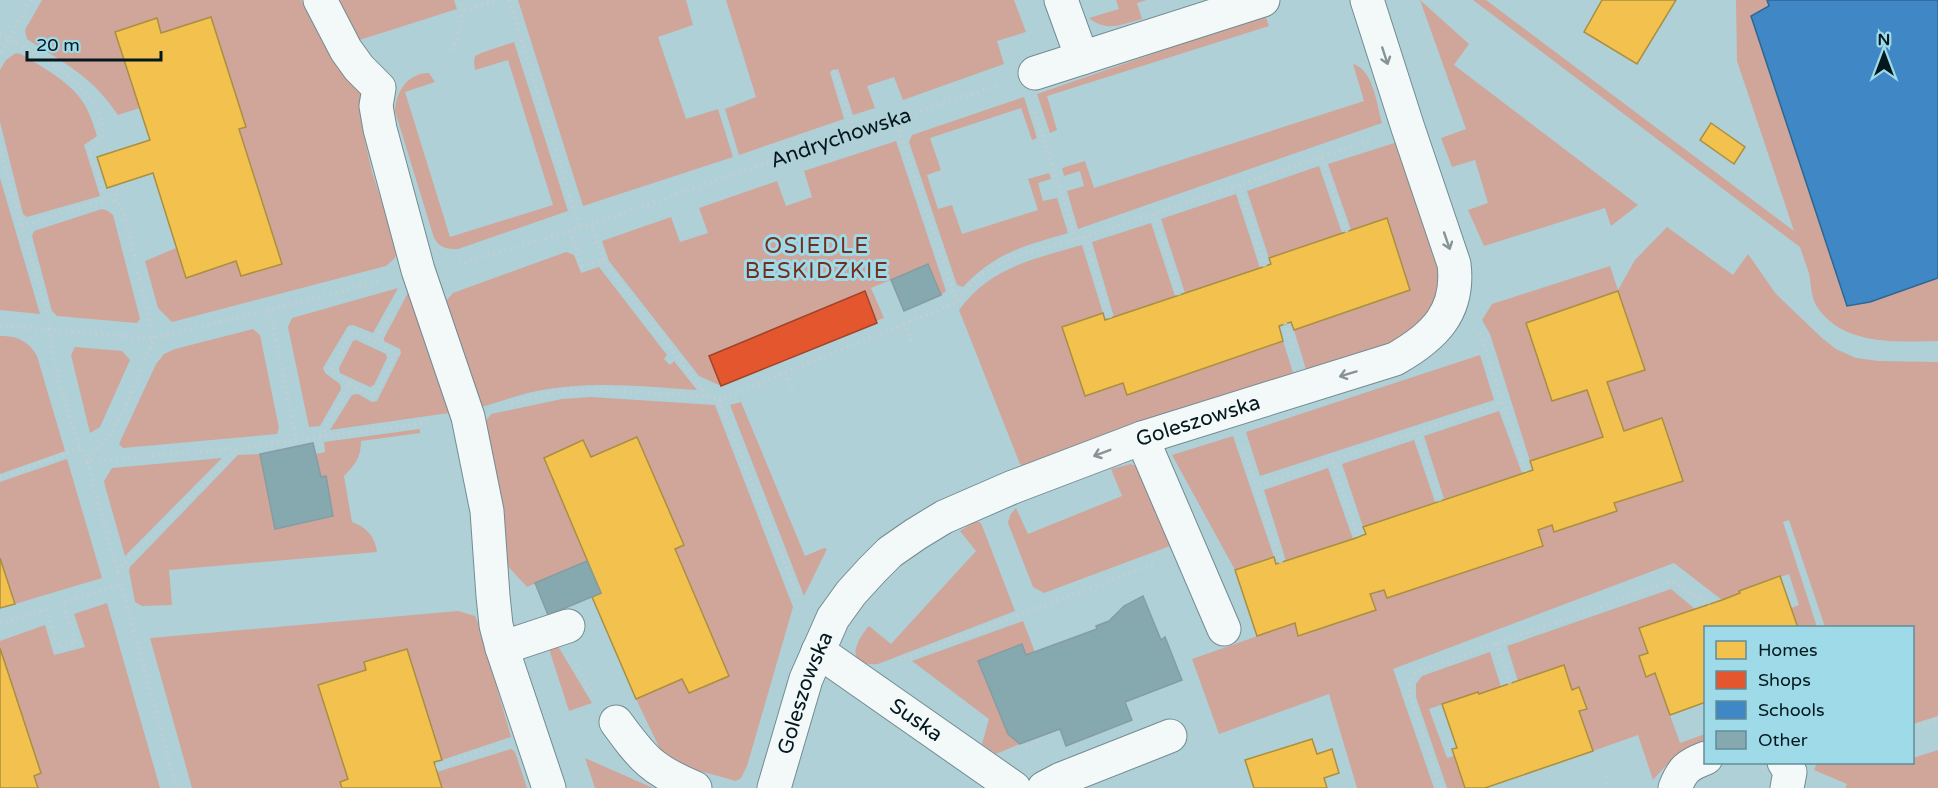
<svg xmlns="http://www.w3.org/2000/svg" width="1938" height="788" viewBox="0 0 1938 788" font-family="'Varela Round',sans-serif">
<rect width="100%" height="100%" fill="#b0d0d7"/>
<g fill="#d0a59a">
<path d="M 42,0 L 301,0 L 365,96 L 363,132 L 372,172 L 397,249 L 395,258 L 386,266 L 172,322 L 158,308 L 145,261 L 176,248 L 186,278 L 236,261 L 241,276 L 282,263 L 239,129 L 246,127 L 211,18 L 161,33 L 156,18 L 115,32 L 140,108 L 118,115 C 93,77 64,63 27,39 L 25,30 Z"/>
<path d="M 342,0 L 454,0 L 457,9 L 350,43 L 331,3 Z"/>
<path d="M 518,0 L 686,0 L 693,25 L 658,37 L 686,119 L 718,109 L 733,157 L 583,206 Z"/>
<path d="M 726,0 L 1014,0 L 1026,32 L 997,41 L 1004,64 L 903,100 L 894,77 L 867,86 L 875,108 L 853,115 L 838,69 L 830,72 L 844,119 L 739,155 L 725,109 L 756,97 Z"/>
<path d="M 1116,0 L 1147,0 L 1137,3 L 1142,19 C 1121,24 1108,33 1089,18 L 1119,9 Z"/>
<path d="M 1420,0 L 1469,44 L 1454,65 L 1638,205 L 1611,226 L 1605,208 L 1484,246 L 1468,210 L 1488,203 L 1475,160 L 1452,167 L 1441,138 L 1466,129 Z"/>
<path d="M 1473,0 L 1486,0 L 1794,231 L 1737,61 L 1736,0 L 1767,0 L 1769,6 L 1752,16 L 1847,306 L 1870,302 L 1938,278 L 1938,341 C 1897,342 1841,346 1816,305 C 1811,297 1811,283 1809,273 C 1806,265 1803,256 1800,247 Z"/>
<path d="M 1265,15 L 1269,26 L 1047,96 L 1057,130 L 1050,133 L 1037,94 Z"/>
<path d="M 514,42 L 568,211 L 458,249 C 446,249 440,248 434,238 L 395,111 C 396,91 408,73 429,73 L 435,82 L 405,92 L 450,237 L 553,205 L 508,60 L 475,70 L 474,61 L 475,56 L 481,53 Z"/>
<path d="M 16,53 L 21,54 C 45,69 74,83 87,109 C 91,117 94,127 97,136 L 84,145 L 100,196 L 27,217 L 23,214 L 0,122 L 0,70 L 6,60 Z"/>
<path d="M 1353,64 C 1373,69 1377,105 1382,123 L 1078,229 L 1067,191 L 1084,186 L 1080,171 L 1064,176 L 1062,168 L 1085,161 L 1094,188 L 1364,101 Z"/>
<path d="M 1024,97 L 1037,138 L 1032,140 L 1021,108 L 930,138 L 941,170 L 927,175 L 938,209 L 952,205 L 962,234 L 1038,210 L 1028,179 L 1049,173 L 1051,179 L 1038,183 L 1043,201 L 1057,198 L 1068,233 C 1024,246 996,252 963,287 L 957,285 L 909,142 L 912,135 Z"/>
<path d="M 896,141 L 946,291 L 941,295 L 927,265 L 871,288 L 884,318 L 876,321 L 865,292 L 709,356 L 721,386 L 699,376 L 609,261 L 602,241 L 671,217 L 680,242 L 708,233 L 699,208 L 777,181 L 786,206 L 812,197 L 804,171 Z"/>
<path d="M 1401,141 L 1446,270 L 1431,313 L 1394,343 L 1308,376 L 1294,330 L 1410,290 L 1387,218 L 1351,230 L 1328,164 Z"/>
<path d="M 1319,166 L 1342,233 L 1269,258 L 1247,191 Z"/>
<path d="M 0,178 L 40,314 L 0,310 Z"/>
<path d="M 1236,194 L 1260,268 L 1185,293 L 1161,219 Z"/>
<path d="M 102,209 L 108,211 L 113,215 L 140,319 L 137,323 L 57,316 L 52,311 L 32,236 L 34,231 Z"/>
<path d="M 1151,223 L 1175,296 L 1114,317 L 1092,242 Z"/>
<path d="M 1667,227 L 1733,275 L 1748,254 L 1776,294 L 1822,338 L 1836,349 L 1856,358 L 1879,361 L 1938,362 L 1938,716 L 1913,724 L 1912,628 L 1825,627 L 1789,520 L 1783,522 L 1817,627 L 1798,627 L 1791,608 L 1799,605 L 1789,574 L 1740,591 L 1740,593 L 1722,600 L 1674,563 L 1393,669 L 1434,788 L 1357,788 L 1329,694 L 1219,734 L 1192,659 L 1295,623 L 1299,636 L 1376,610 L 1370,594 L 1384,590 L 1387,598 L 1543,546 L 1538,530 L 1552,525 L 1555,532 L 1616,511 L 1614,503 L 1683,481 L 1662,418 L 1624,431 L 1607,382 L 1645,370 L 1618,291 L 1526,323 L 1552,401 L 1587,390 L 1603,437 L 1530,461 L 1490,334 L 1482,320 L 1492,304 L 1610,266 L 1618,290 L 1635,260 Z"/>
<path d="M 1082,245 L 1103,313 L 1062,327 L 1085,396 L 1123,383 L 1127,395 L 1283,341 L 1295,379 L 1031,469 L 1020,464 L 959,310 C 990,267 1034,259 1082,245 Z"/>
<path d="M 566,252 L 574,255 L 581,273 L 599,267 L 667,355 L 664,359 L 670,365 L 674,361 L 697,390 C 648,387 597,381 548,389 C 526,392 503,401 481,407 L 446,309 L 447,300 L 453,293 Z"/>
<path d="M 398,288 L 373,333 L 353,325 L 348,326 L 323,368 L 325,373 L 340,384 L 341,389 L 320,426 L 309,427 L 288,327 L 292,318 Z"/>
<path d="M 409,291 L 451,411 L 449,413 L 330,430 L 352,395 L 358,394 L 372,402 L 377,401 L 401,353 L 400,349 L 384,341 L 384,338 Z"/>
<path d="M 253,329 L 260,335 L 279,428 L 277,434 L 123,448 L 119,444 L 156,364 L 164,354 L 175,349 Z"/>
<path d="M 0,336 C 18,336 28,341 37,356 L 65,451 L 0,474 Z"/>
<path d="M 356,340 L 386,354 L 387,358 L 374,385 L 370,387 L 340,373 L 339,368 L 353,341 Z"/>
<path d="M 75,347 L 122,351 L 130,360 L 100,427 L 90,433 L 71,355 Z"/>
<path d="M 1480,355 L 1494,400 L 1260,476 L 1246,432 Z"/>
<path d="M 591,397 L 715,405 L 793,607 L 747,766 L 741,778 L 736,781 L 689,768 L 660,749 L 636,699 L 682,679 L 689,693 L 729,676 L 675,549 L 637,438 L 591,457 L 583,441 L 544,458 L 587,561 L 527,587 L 503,561 L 486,421 L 491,414 L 562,399 Z"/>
<path d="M 741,402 L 805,556 L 824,548 L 827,549 L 804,596 L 730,405 Z"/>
<path d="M 1499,411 L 1522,473 L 1444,499 L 1424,436 Z"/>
<path d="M 420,429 L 420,433 L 361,441 C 361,457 355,465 344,476 L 352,522 C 366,527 375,536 377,552 L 169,570 L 172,605 L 142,606 L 135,602 L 129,571 L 130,567 L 238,455 L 260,454 L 275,528 L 333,516 L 326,477 L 321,477 L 316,454 L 325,452 L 324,442 Z"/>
<path d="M 1233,436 L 1274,557 L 1235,570 L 1172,455 Z"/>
<path d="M 1414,440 L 1435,502 L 1363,527 L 1342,464 Z"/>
<path d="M 222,458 L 125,556 L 105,486 L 104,481 L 112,468 Z"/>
<path d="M 67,459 L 102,578 L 15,604 L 0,558 L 0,482 Z"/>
<path d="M 1131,464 L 1143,470 L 1171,537 L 1170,546 L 1044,593 L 1033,587 L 1008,523 L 1010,515 L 1016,508 L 1028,534 L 1122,496 L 1111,469 Z"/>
<path d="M 1328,468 L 1353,539 L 1286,561 L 1264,490 Z"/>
<path d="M 976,521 L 981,523 L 1015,611 L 878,664 C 845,667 854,643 869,626 L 891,644 L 976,551 L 960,531 Z"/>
<path d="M 1671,589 L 1695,609 L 1640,628 L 1648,653 L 1639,656 L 1646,677 L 1655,673 L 1680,743 L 1705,734 L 1705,744 C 1677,754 1673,757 1653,780 L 1638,735 L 1593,751 L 1579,711 L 1587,709 L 1580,688 L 1572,690 L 1564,665 L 1518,681 L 1507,646 Z"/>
<path d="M 107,603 L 160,788 L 38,788 L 34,776 L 41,773 L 0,648 L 0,641 L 45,625 L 54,655 L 85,647 L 74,614 Z"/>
<path d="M 458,611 L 475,616 L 479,625 L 511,737 L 442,760 L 406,649 L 364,662 L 366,670 L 318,685 L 348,779 L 340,782 L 342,788 L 192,788 L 150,638 Z"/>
<path d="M 1023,621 L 1035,652 L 1026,655 L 1021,644 L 978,662 L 1008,734 L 1020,744 L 996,754 L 982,744 L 989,719 L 912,661 Z"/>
<path d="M 556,643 L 592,703 L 569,711 L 548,646 Z"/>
<path d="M 1490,652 L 1501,687 L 1479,694 L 1477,692 L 1429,709 L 1447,758 L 1454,756 L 1465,788 L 1447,788 L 1416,697 L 1416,684 L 1422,676 Z"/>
<path d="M 511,749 L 515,752 L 527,788 L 442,788 L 437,772 Z"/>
<path d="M 1938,750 L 1938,788 L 1845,788 L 1847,784 L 1814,770 L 1817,763 L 1912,762 L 1913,758 Z"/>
<path d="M 585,758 L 653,788 L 595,788 Z"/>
</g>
<g fill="#f2c14e" stroke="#aa8f40" stroke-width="1.5">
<path d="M 1602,0 L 1676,0 L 1637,64 L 1584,32 Z"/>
<path d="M 211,17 L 246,127 L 239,129 L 282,264 L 241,276 L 236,261 L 186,278 L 153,173 L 107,188 L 97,157 L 150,140 L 115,32 L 157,18 L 161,33 Z"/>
<path d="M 1711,123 L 1745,147 L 1734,164 L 1700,140 Z"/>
<path d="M 1387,218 L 1410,290 L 1294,330 L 1291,322 L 1279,326 L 1283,341 L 1127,395 L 1123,383 L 1085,396 L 1062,327 L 1103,313 L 1105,320 L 1260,268 L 1271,264 L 1269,258 Z"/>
<path d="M 1618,291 L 1645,370 L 1607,382 L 1624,431 L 1662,418 L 1683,481 L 1614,503 L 1617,511 L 1554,532 L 1552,525 L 1538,530 L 1543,546 L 1387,598 L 1384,590 L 1370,594 L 1376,610 L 1298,636 L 1295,623 L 1257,636 L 1235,570 L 1274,557 L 1276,564 L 1353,539 L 1366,534 L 1363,527 L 1533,470 L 1530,461 L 1603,437 L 1587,390 L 1552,401 L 1526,323 Z"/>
<path d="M 637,437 L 684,545 L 675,549 L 729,676 L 689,693 L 682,679 L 636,699 L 592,597 L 601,593 L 544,458 L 583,440 L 591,457 Z"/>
<path d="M 0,558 L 15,604 L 0,608 Z"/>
<path d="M 1780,576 L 1798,628 L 1706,628 L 1706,702 L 1670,715 L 1655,673 L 1646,677 L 1639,656 L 1648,653 L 1639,628 L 1722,600 L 1740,593 L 1739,591 Z"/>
<path d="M 0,648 L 41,773 L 34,776 L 38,788 L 0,788 Z"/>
<path d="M 407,649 L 442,760 L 434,762 L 442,788 L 342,788 L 340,782 L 348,779 L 318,685 L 366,670 L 364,662 Z"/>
<path d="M 1564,665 L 1572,690 L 1579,687 L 1587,709 L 1579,711 L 1593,751 L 1485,788 L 1465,788 L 1452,749 L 1457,748 L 1442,704 L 1478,692 L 1479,694 Z"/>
<path d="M 1312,739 L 1317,754 L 1332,749 L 1339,773 L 1324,778 L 1327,788 L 1254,788 L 1245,760 Z"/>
</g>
<path fill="#e4572e" stroke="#a0442a" stroke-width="1.5" d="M 865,291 L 877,323 L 721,386 L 709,356 Z"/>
<path fill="#3f88c5" stroke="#2d6793" stroke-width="1.5" d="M 1767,0 L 1938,0 L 1938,278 L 1870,302 L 1847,306 L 1751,16 L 1769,6 Z"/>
<g fill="#86a9b0" stroke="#849da3" stroke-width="1.5">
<path d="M 928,264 L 941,295 L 904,311 L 891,280 Z"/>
<path d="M 313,443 L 321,477 L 326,476 L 333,516 L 275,529 L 260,454 Z"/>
<path d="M 587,561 L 601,593 L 548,615 L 535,583 Z"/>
<path d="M 1143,596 L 1161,640 L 1165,637 L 1182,680 L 1125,702 L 1132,720 L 1066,746 L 1060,729 L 1020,744 L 1008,734 L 978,661 L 1022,644 L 1026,655 L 1097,629 L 1096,626 L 1109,621 L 1124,606 Z"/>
</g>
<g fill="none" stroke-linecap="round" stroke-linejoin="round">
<defs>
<g id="minor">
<path d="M 320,0 L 346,50 L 359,68 L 379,88 L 376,106 L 380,129 L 418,270 L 468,417 L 487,511 L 493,596 L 496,625 L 502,648 L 549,788"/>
<path d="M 1061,0 L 1082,58"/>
<path d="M 1035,73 L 1263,0"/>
<path d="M 1142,438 L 1224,629"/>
<path d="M 502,648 L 568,626"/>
<path id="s2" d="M 818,651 L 1014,788"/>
<path d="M 616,722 C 643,759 652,770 695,788"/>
<path d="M 1784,762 L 1790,772 L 1787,788"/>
<path id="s3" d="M 774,788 L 806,679 L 833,618 L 851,593 L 872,570 L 890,552 L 916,534 L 944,517 L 1013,487 L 1142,438 L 1395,359 C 1434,337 1460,312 1454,264 L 1408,128 L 1367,0"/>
<path d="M 1044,788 L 1061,779 L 1170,736"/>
<path d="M 1675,788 C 1682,770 1687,765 1706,758"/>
</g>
</defs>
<use href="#minor" stroke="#728c91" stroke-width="35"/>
<g stroke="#c4ced1" stroke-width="4" stroke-dasharray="1.5 4.5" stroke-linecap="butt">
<path d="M 31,0 L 9,39 C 43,59 106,89 102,136 L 90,151 L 105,199 L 116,202 L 123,210 L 154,338 L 125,408 L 109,436 L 87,461 L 177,788"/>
<path d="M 509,0 L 580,228"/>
<path d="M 464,10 L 497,0"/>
<path d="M 0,34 L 9,39 L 0,55"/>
<path d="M 453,51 L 464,10 L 460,0"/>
<path d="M 833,70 L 855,132"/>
<path d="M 1035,112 L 1076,239"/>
<path d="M 895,119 L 957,302"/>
<path d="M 0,149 L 45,305 C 49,324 51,344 55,364 C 62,397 73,431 87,461 L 239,448 L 429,422"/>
<path d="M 1321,157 L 1347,232"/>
<path d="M 1239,185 L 1265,267"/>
<path d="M 116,202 L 117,185"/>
<path d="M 1154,214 L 1179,295"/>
<path d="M 591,224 L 603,260"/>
<path d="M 21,226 L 105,199"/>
<path d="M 570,231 L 582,266 L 603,260 L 707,395"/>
<path d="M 1085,237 L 1110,318"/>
<path id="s1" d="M 459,264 L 580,228 L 855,132 L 999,85"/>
<path d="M 270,310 L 296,439"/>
<path d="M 1285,323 L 1293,348"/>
<path d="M 0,325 L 109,335 L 154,338 L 270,310 L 379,281"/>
<path d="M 1479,334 L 1481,336 L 1526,472"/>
<path d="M 911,341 L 904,324 L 957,302 L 970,286 L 983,273 L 996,265 L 1019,255 L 1085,237 L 1370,140"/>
<path d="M 786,373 L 794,393"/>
<path d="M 350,384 L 369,395 L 375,394 L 395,356 L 394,352 L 375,342"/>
<path d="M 719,400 L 904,324"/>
<path d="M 506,405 L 550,393 L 573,390 L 597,390 L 708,396 L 719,400 L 798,597"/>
<path d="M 1417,432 L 1440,501"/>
<path d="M 321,436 L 350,384 L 333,373 L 331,369 L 351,333 L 355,332 L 375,342 L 390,314"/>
<path d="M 1243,447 L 1256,486"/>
<path d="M 1332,461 L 1358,537"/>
<path d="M 0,478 L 81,448"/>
<path d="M 1281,563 L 1256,486 L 1504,402"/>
<path d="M 117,571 L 238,449"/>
<path d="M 0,624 L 45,609 L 59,648 L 76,642 L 63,603 L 120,584"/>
<path d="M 1496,643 L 1510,684"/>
<path d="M 899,660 L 1153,564"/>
<path d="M 575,665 L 591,692"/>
<path d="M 1912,728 L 1938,719"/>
<path d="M 1026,747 L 1041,741"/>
<path d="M 436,767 L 494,747"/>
<path d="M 1606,776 L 1609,788"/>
<path d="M 1441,788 L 1410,696 L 1410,682 L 1416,672 L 1672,581 L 1709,605"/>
</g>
<use href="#minor" stroke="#f3f8f9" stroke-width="33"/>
</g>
<defs><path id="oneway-shaft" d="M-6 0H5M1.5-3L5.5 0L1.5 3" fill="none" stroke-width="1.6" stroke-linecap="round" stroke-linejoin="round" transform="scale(1.5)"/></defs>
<g stroke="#879497">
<use href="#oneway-shaft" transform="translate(1385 56) rotate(72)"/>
<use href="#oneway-shaft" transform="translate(1447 241) rotate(71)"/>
<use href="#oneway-shaft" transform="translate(1348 374) rotate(163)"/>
<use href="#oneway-shaft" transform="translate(1102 453) rotate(159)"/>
</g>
<g text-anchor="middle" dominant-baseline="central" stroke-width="6" stroke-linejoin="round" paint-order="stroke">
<g font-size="21" fill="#03191f" stroke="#9fdae8">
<text stroke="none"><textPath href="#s1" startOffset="402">Andrychowska</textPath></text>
<text stroke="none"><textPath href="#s3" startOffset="604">Goleszowska</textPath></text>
<text stroke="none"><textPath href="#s3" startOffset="100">Goleszowska</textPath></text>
<text stroke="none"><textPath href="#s2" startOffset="120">Suska</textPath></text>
</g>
<g font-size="22" letter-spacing="1.5" fill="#722e1e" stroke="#9fdae8">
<text x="817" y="246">OSIEDLE<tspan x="817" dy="25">BESKIDZKIE</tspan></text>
</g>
</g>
<rect x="1704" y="626" width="210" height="138" fill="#9fdae8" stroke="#618d98" stroke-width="1.5"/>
<rect x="1716" y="641" width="30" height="18" fill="#f2c14e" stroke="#618d98" stroke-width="1.5"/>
<text x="1758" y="656" font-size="18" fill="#03191f">Homes</text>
<rect x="1716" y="671" width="30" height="18" fill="#e4572e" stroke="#618d98" stroke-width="1.5"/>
<text x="1758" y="686" font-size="18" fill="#03191f">Shops</text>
<rect x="1716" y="701" width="30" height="18" fill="#3f88c5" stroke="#618d98" stroke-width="1.5"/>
<text x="1758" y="716" font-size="18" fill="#03191f">Schools</text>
<rect x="1716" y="731" width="30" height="18" fill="#86a9b0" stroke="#618d98" stroke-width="1.5"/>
<text x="1758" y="746" font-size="18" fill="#03191f">Other</text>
<g transform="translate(1884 54)" stroke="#9fdae8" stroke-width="4.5" paint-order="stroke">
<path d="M0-4.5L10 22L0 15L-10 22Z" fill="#03191f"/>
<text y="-9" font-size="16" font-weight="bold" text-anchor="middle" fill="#03191f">N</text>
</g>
<path d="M27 51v9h134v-9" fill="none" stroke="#03191f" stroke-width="3"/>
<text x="36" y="51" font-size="18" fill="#03191f" stroke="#9fdae8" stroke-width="4.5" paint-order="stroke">20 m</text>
</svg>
